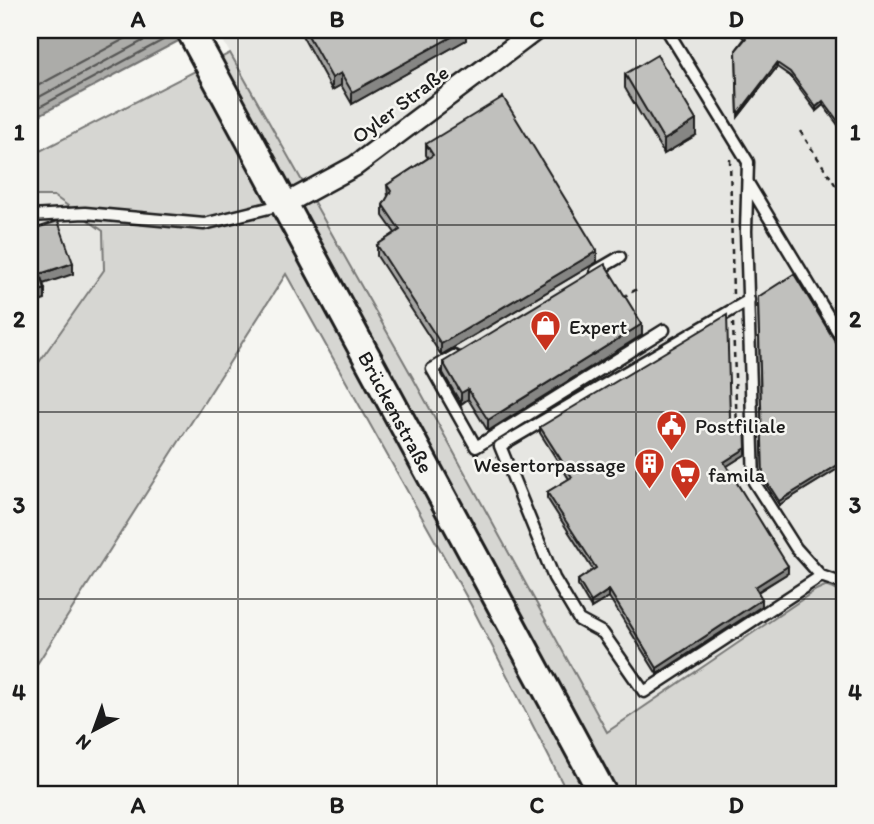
<svg xmlns="http://www.w3.org/2000/svg" width="874" height="824" viewBox="0 0 874 824" font-family="Itim,sans-serif">
<rect width="100%" height="100%" fill="#f6f6f2"/>
<filter id="ink" filterUnits="userSpaceOnUse"><feTurbulence type="fractalNoise" baseFrequency=".0143" numOctaves="2"/><feDisplacementMap in="SourceGraphic" scale="14" xChannelSelector="R" yChannelSelector="G"/><feConvolveMatrix kernelMatrix="1 2 1 2 8 2 1 2 1" color-interpolation-filters="sRGB"/></filter>
<g filter="url(#ink)">
<g fill="#e6e6e2">
<path d="M 217,30 L 538,30 L 545,37 L 556,30 L 844,30 L 844,593 L 826,586 L 817,590 L 607,732 L 413,378 Z"/>
<path d="M 30,196 L 54,196 L 103,231 L 104,270 L 30,375 Z"/>
</g>
<path fill="#d6d6d2" stroke="#797977" stroke-width="2" d="M 230,53 L 413,378 L 607,732 L 816,590 L 825,586 L 844,593 L 844,794 L 568,794 L 471,605 L 286,274 L 30,675 L 30,375 L 104,270 L 103,231 L 54,196 L 30,196 L 30,156 Z"/>
<path fill="#acaca9" stroke="#727271" stroke-width="2" d="M 30,30 L 199,30 L 30,120 Z"/>
<g fill="none" stroke-linecap="round" stroke-linejoin="round">
<g stroke="#565654" stroke-width="2">
<path d="M 30,90 L 141,30"/>
<path d="M 30,102 L 163,30"/>
<path d="M 30,112 L 176,33"/>
</g>
<defs>
<g id="lane">
<path d="M 667,30 L 748,162 L 746,231 L 754,482 L 796,548 L 821,576 L 844,584"/>
<path d="M 748,183 L 844,342"/>
<path d="M 30,216 L 85,213 L 204,224 L 281,205"/>
<path d="M 596,271 L 620,257"/>
<path d="M 749,300 L 500,446 L 554,578 L 579,620 L 603,633 L 644,692 L 821,576"/>
<path d="M 454,356 L 432,369 L 476,447 L 664,330"/>
</g>
<path id="street" d="M 285,204 L 355,166 L 536,30"/>
<g id="secondary">
<path id="s1" d="M 190,30 L 603,794"/>
</g>
</defs>
<use href="#lane" stroke="#1c1c1c" stroke-width="15"/>
<use href="#street" stroke="#1c1c1c" stroke-width="24"/>
<use href="#secondary" stroke="#1c1c1c" stroke-width="32"/>
<g stroke="#1c1c1c" stroke-width="2.5" stroke-dasharray="5 5" stroke-linecap="butt">
<path d="M 800,131 L 844,198"/>
<path d="M 730,159 L 733,296"/>
<path d="M 623,297 L 639,288"/>
<path d="M 733,323 L 737,429"/>
</g>
<use href="#lane" stroke="#f6f6f2" stroke-width="10"/>
<use href="#street" stroke="#f6f6f2" stroke-width="19"/>
<use href="#secondary" stroke="#f6f6f2" stroke-width="26"/>
</g>
<g fill="#a5a5a3" stroke="#1c1c1c" stroke-width="2">
<path d="M 299,30 L 466,30 L 466,40 L 352,104 L 341,85 L 332,90 Z"/>
<path d="M 737,30 L 844,30 L 844,133 L 823,105 L 816,111 L 790,76 L 777,67 L 738,117 L 736,50 L 744,39 Z"/>
<path d="M 625,74 L 696,135 L 664,154 L 625,88 Z"/>
<path d="M 426,144 L 597,262 L 441,355 L 377,256 L 377,245 L 395,233 L 383,216 L 383,205 L 388,197 L 387,185 L 428,158 L 426,155 Z"/>
<path d="M 758,297 L 844,356 L 844,465 L 779,505 L 763,480 Z"/>
<path d="M 642,335 L 488,431 L 468,399 L 461,404 L 443,373 L 443,362 Z"/>
<path d="M 730,423 L 729,430 L 746,454 L 727,466 L 788,573 L 758,592 L 762,606 L 657,674 L 609,597 L 591,608 L 578,586 L 578,580 L 593,570 L 547,498 L 547,492 L 569,479 L 540,433 L 540,427 Z"/>
</g>
<g fill="#868684" stroke="#1c1c1c" stroke-width="2">
<path d="M 464,30 L 466,30 L 466,40 L 352,104 L 352,92 Z"/>
<path d="M 777,63 L 777,67 L 738,117 L 738,114 Z"/>
<path d="M 341,73 L 341,85 L 332,90 L 332,78 Z"/>
<path d="M 823,101 L 823,105 L 816,111 L 816,107 Z"/>
<path d="M 696,120 L 696,135 L 664,154 L 664,140 Z"/>
<path d="M 597,251 L 597,262 L 441,355 L 441,344 Z"/>
<path d="M 73,263 L 73,274 L 40,285 L 40,274 Z"/>
<path d="M 45,289 L 45,300 L 30,305 L 30,294 Z"/>
<path d="M 642,324 L 642,335 L 488,431 L 488,420 Z"/>
<path d="M 468,389 L 468,399 L 461,404 L 461,393 Z"/>
<path d="M 746,448 L 746,454 L 724,468 L 724,462 Z"/>
<path d="M 844,461 L 844,465 L 779,505 L 779,501 Z"/>
<path d="M 788,566 L 788,573 L 755,593 L 755,587 Z"/>
<path d="M 609,590 L 609,597 L 591,608 L 591,602 Z"/>
<path d="M 762,599 L 762,606 L 657,674 L 657,668 Z"/>
</g>
<g fill="#c0c0bd" stroke="#1c1c1c" stroke-width="2">
<path d="M 305,30 L 464,30 L 352,92 L 341,73 L 332,78 Z"/>
<path d="M 740,30 L 844,30 L 844,129 L 823,101 L 816,107 L 790,72 L 777,63 L 738,114 L 736,50 L 746,38 Z"/>
<path d="M 657,55 L 696,120 L 664,140 L 625,74 Z"/>
<path d="M 503,97 L 597,251 L 441,344 L 377,245 L 400,230 L 383,205 L 391,191 L 387,185 L 433,155 L 426,144 Z"/>
<path d="M 30,215 L 34,229 L 58,221 L 73,263 L 40,274 L 45,289 L 30,294 Z"/>
<path d="M 605,264 L 642,324 L 488,420 L 468,389 L 461,393 L 443,362 Z"/>
<path d="M 794,274 L 844,356 L 844,461 L 779,501 L 763,476 L 758,297 Z"/>
<path d="M 727,315 L 730,417 L 728,431 L 745,420 L 746,448 L 724,462 L 788,566 L 755,587 L 762,599 L 657,668 L 609,590 L 591,602 L 578,580 L 596,568 L 547,492 L 572,477 L 540,427 Z"/>
</g>
</g>
<path fill="none" stroke="#1c1c1c" stroke-width="2" stroke-opacity="0.55" d="M 238,30 L 238,794M 437,30 L 437,794M 636,30 L 636,794M 30,225 L 844,225M 30,412 L 844,412M 30,599 L 844,599"/>
<defs>
<symbol id="shop-pin" viewBox="-11 -11 22 30"><path d="M0 17L-7.5 6A9.5 9.5 0 1 1 7.5 6Z" fill="#c8321e" stroke="#f6f6f2"/><path d="M-5-2.5h2.3a2.7 3.5 0 0 1 5.4 0H5L5.5 6h-11ZM-1.5-2.5h3a1.5 2.3 0 0 0-3 0Z" fill="#fff"/></symbol>
<symbol id="civic-pin" viewBox="-11 -11 22 30"><path d="M0 17L-7.5 6A9.5 9.5 0 1 1 7.5 6Z" fill="#c8321e" stroke="#f6f6f2"/><path d="M-.6-6.5H3V-4.5H.6V-3L4-1V1h2V6H-6V1h2V-1L-.6-3ZM-1.2 2.5V6h2.4V2.5Z" fill="#fff"/></symbol>
<symbol id="building-pin" viewBox="-11 -11 22 30"><path d="M0 17L-7.5 6A9.5 9.5 0 1 1 7.5 6Z" fill="#c8321e" stroke="#f6f6f2"/><path d="M-4-6H4V6H1V3H-1V6H-4ZM-2.5-4.3h1.7v1.8h-1.7ZM.8-4.3h1.7v1.8H.8ZM-2.5-1h1.7V.8h-1.7ZM.8-1h1.7V.8H.8Z" fill="#fff"/></symbol>
<symbol id="supermarket-pin" viewBox="-11 -11 22 30"><path d="M0 17L-7.5 6A9.5 9.5 0 1 1 7.5 6Z" fill="#c8321e" stroke="#f6f6f2"/><path d="M-6-5.5h2.5l.6 2H6L4.5 2H-2.5L-4.4-4H-6ZM-1.5 3.2a1.3 1.3 0 1 0 .1 0ZM3 3.2a1.3 1.3 0 1 0 .1 0Z" fill="#fff"/></symbol>
</defs>
<g fill-rule="evenodd">
<use href="#shop-pin" x="528" y="308" width="35" height="47"/>
<use href="#civic-pin" x="654" y="408" width="35" height="47"/>
<use href="#building-pin" x="632" y="446" width="35" height="47"/>
<use href="#supermarket-pin" x="668" y="456" width="35" height="47"/>
</g>
<g text-anchor="middle" dominant-baseline="central" stroke-width="5" stroke-linejoin="round" paint-order="stroke">
<g font-size="21" fill="#1c1c1c" stroke="#f6f6f2">
<text transform="translate(400 104) rotate(-37)">Oyler Straße</text>
<text stroke="none"><textPath href="#s1" startOffset="434">Brückenstraße</textPath></text>
</g>
<g font-size="21" fill="#1c1c1c" stroke="#f6f6f2" text-anchor="start">
<text x="569" y="326">Expert</text>
<text x="695" y="425">Postfiliale</text>
<text x="626" y="464" text-anchor="end">Wesertorpassage</text>
<text x="708" y="474">famila</text>
</g>
</g>
<rect width="874" height="824" fill="none" stroke="#f6f6f2" stroke-width="77"/>
<g transform="translate(94 730) rotate(221)" stroke="#f6f6f2" stroke-width="5" paint-order="stroke">
<path d="M0-5L12 26L0 18L-12 26Z" fill="#1c1c1c"/>
<text y="-10" font-size="19" font-weight="bold" text-anchor="middle" fill="#1c1c1c">N</text>
</g>
<rect x="38" y="38" width="798" height="748" fill="none" stroke="#1c1c1c" stroke-width="2.5"/>
<g font-size="23" text-anchor="middle" font-weight="bold" fill="#1c1c1c">
<text x="138" y="27">A</text>
<text x="337" y="27">B</text>
<text x="537" y="27">C</text>
<text x="736" y="27">D</text>
<text x="19" y="140">1</text>
<text x="855" y="140">1</text>
<text x="19" y="327">2</text>
<text x="855" y="327">2</text>
<text x="19" y="513">3</text>
<text x="855" y="513">3</text>
<text x="19" y="700">4</text>
<text x="855" y="700">4</text>
<text x="138" y="813">A</text>
<text x="337" y="813">B</text>
<text x="537" y="813">C</text>
<text x="736" y="813">D</text>
</g>
</svg>
